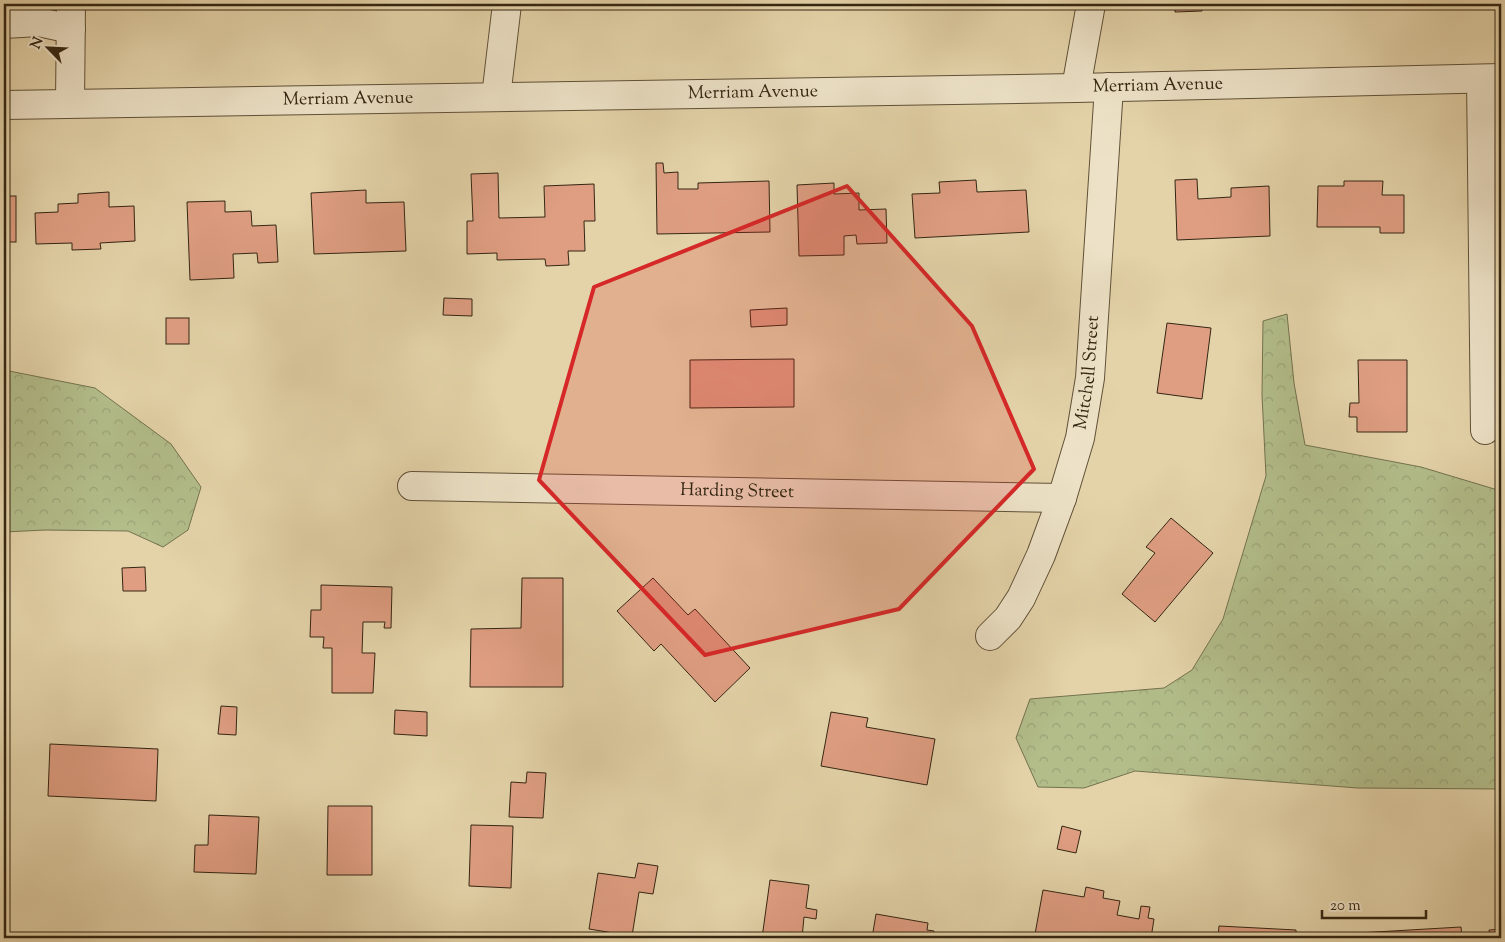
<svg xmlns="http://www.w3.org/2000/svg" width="1505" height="942" viewBox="0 0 1505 942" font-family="'Sorts Mill Goudy',serif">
<defs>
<pattern id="forest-crowns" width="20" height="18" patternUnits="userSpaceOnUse" patternTransform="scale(1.25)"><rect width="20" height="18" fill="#b2bd8a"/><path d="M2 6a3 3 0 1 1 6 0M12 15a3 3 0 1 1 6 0" fill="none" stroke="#9aa276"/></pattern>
</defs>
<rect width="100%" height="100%" fill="#e4d3a9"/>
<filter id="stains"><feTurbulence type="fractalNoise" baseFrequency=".004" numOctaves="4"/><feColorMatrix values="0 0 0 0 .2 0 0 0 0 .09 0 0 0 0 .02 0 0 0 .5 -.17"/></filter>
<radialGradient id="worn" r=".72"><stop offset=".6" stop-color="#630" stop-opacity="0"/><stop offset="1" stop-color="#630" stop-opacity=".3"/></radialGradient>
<g fill="url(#forest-crowns)" stroke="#73724e">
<path d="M 1287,314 L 1294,383 L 1305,445 L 1421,467 L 1501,491 L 1501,789 L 1358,788 L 1135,771 L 1084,788 L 1038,787 L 1016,738 L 1030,699 L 1164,688 L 1192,670 L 1223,619 L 1266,476 L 1262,395 L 1263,321 Z"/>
<path d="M 4,370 L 95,388 L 171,444 L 201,487 L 188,530 L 163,547 L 128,531 L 45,530 L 4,532 Z"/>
</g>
<g fill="#df9e82" stroke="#342612">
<path d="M 1175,4 L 1202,4 L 1202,11 L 1175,12 Z"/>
<path d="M 656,163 L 663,163 L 664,173 L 678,172 L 678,189 L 698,189 L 698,183 L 769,181 L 770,232 L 657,234 Z"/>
<path d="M 498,173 L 499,218 L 545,217 L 544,186 L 594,184 L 595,221 L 584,221 L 585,251 L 568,251 L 569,265 L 546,266 L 545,259 L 497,260 L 497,253 L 467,254 L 467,221 L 473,221 L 471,174 Z"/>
<path d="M 1197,179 L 1198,199 L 1231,197 L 1231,188 L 1269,186 L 1270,236 L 1177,240 L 1175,180 Z"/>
<path d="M 976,180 L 977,192 L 1026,190 L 1029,232 L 915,238 L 912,194 L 940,193 L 939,182 Z"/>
<path d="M 1344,181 L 1383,181 L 1382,195 L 1404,195 L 1404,233 L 1380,233 L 1380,227 L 1317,227 L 1318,186 L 1344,186 Z"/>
<path d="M 834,183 L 834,194 L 859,193 L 859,210 L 886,209 L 887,243 L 857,244 L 856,235 L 844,236 L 844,255 L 799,256 L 797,185 Z"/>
<path d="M 366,190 L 366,203 L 404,202 L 406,251 L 314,254 L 311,193 Z"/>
<path d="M 109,192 L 109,207 L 134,206 L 135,241 L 100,243 L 101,249 L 72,250 L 72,243 L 36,244 L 35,213 L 58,212 L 58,204 L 78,203 L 78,194 Z"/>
<rect x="4" y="196" width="12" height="46"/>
<path d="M 225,201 L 225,212 L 251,211 L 252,226 L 276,225 L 278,262 L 258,263 L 257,253 L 233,254 L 234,278 L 190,280 L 187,202 Z"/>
<path d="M 444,298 L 472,299 L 472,316 L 443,315 Z"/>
<path d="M 787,308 L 787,325 L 751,327 L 750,310 Z"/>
<rect x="166" y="318" width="23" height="26"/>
<path d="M 1167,323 L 1211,328 L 1202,399 L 1157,393 Z"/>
<path d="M 794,359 L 794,407 L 690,408 L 690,360 Z"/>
<path d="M 1358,360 L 1407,360 L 1407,432 L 1357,432 L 1357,417 L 1349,417 L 1350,403 L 1359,403 Z"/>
<path d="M 1171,518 L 1213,553 L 1155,622 L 1122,594 L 1155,553 L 1146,547 Z"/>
<path d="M 145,567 L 146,591 L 123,591 L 122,568 Z"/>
<path d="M 522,578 L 563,578 L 563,687 L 470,687 L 471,629 L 521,628 Z"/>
<path d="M 653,578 L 688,615 L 695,609 L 750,668 L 715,702 L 661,644 L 654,651 L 617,611 Z"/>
<path d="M 321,585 L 392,587 L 391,628 L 384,628 L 385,622 L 363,622 L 362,653 L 375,653 L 373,693 L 332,693 L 332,648 L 323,648 L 324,637 L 310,637 L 311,610 L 321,610 Z"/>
<path d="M 221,706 L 237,707 L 236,735 L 218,734 Z"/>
<path d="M 395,710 L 427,712 L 427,736 L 394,734 Z"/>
<path d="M 831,712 L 868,718 L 866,727 L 935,739 L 927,785 L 821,766 Z"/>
<path d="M 50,744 L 158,749 L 156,801 L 48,796 Z"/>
<path d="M 527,772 L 546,773 L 543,818 L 509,817 L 511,782 L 526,783 Z"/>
<path d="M 328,806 L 372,806 L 372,875 L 327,875 Z"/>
<path d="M 209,815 L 259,817 L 256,874 L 194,872 L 195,845 L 208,845 Z"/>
<path d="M 471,825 L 513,826 L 511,888 L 469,886 Z"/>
<path d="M 1062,826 L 1081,831 L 1076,853 L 1057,849 Z"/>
<path d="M 638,863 L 658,866 L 653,894 L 639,892 L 632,936 L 589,929 L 598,873 L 635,878 Z"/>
<path d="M 770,880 L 809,885 L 806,908 L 817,910 L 816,919 L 804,917 L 802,938 L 762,938 Z"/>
<path d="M 1086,887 L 1104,891 L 1103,898 L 1120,901 L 1117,915 L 1139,919 L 1141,906 L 1150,907 L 1148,918 L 1154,919 L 1151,938 L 1090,938 L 1091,937 L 1078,934 L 1078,938 L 1059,938 L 1035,934 L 1043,890 L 1084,897 Z"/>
<path d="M 876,914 L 928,923 L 927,930 L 934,931 L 933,938 L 872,938 Z"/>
<path d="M 1219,926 L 1296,930 L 1296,938 L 1218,938 Z"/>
<path d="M 1461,927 L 1462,938 L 1358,938 L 1358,933 Z"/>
<path d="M 1501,929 L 1501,938 L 1490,938 L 1489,930 Z"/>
</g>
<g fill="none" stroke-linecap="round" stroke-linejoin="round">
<defs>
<g id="minor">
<path d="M 4,24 L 39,22 L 71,29"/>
<path d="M 1481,79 L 1485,430"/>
<path d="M 1076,88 L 1091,4"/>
<path d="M 496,97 L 507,4"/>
<path d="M 70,103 L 71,4"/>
<path id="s1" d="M 4,105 L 1076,88 L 1501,78"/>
<path id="s2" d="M 412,486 L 1062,498"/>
<path id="s3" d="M 990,636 L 1008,618 L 1021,598 L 1041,555 L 1062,498 L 1080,438 L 1090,378 L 1109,87"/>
</g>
</defs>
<use href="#minor" stroke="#605138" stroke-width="30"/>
<use href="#minor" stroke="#ede2c7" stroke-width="28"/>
</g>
<path fill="#d62828" fill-opacity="0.2" stroke="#d62828" stroke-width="4" stroke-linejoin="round" d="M 847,186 L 972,326 L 1034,469 L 899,609 L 705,655 L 539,480 L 594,287 Z"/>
<g text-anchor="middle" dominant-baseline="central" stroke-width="4" stroke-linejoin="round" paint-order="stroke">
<g font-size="18" fill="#342612" stroke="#ede2c7">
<text stroke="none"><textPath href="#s1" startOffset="1154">Merriam Avenue</textPath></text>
<text stroke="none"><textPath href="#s1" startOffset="749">Merriam Avenue</textPath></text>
<text stroke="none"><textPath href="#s1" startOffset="344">Merriam Avenue</textPath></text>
<text stroke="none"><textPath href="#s3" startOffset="286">Mitchell Street</textPath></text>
<text stroke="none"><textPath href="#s2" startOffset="325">Harding Street</textPath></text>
</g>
</g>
<rect width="1505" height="942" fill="none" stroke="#e4d3a9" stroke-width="20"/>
<rect x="5" y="5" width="1495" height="932" fill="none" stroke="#342612" stroke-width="2.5"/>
<rect x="10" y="10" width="1485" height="922" fill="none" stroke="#342612"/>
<g transform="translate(48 48) rotate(294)" stroke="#ede2c7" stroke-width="4" paint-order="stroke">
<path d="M0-4L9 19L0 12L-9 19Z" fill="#342612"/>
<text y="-8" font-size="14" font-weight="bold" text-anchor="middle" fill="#342612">N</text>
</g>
<path d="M1322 910v8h104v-8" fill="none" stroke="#342612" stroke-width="2.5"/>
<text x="1330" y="910" font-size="15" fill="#342612" stroke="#ede2c7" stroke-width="4" paint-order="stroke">20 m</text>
<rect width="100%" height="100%" filter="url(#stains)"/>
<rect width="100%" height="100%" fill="url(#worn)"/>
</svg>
